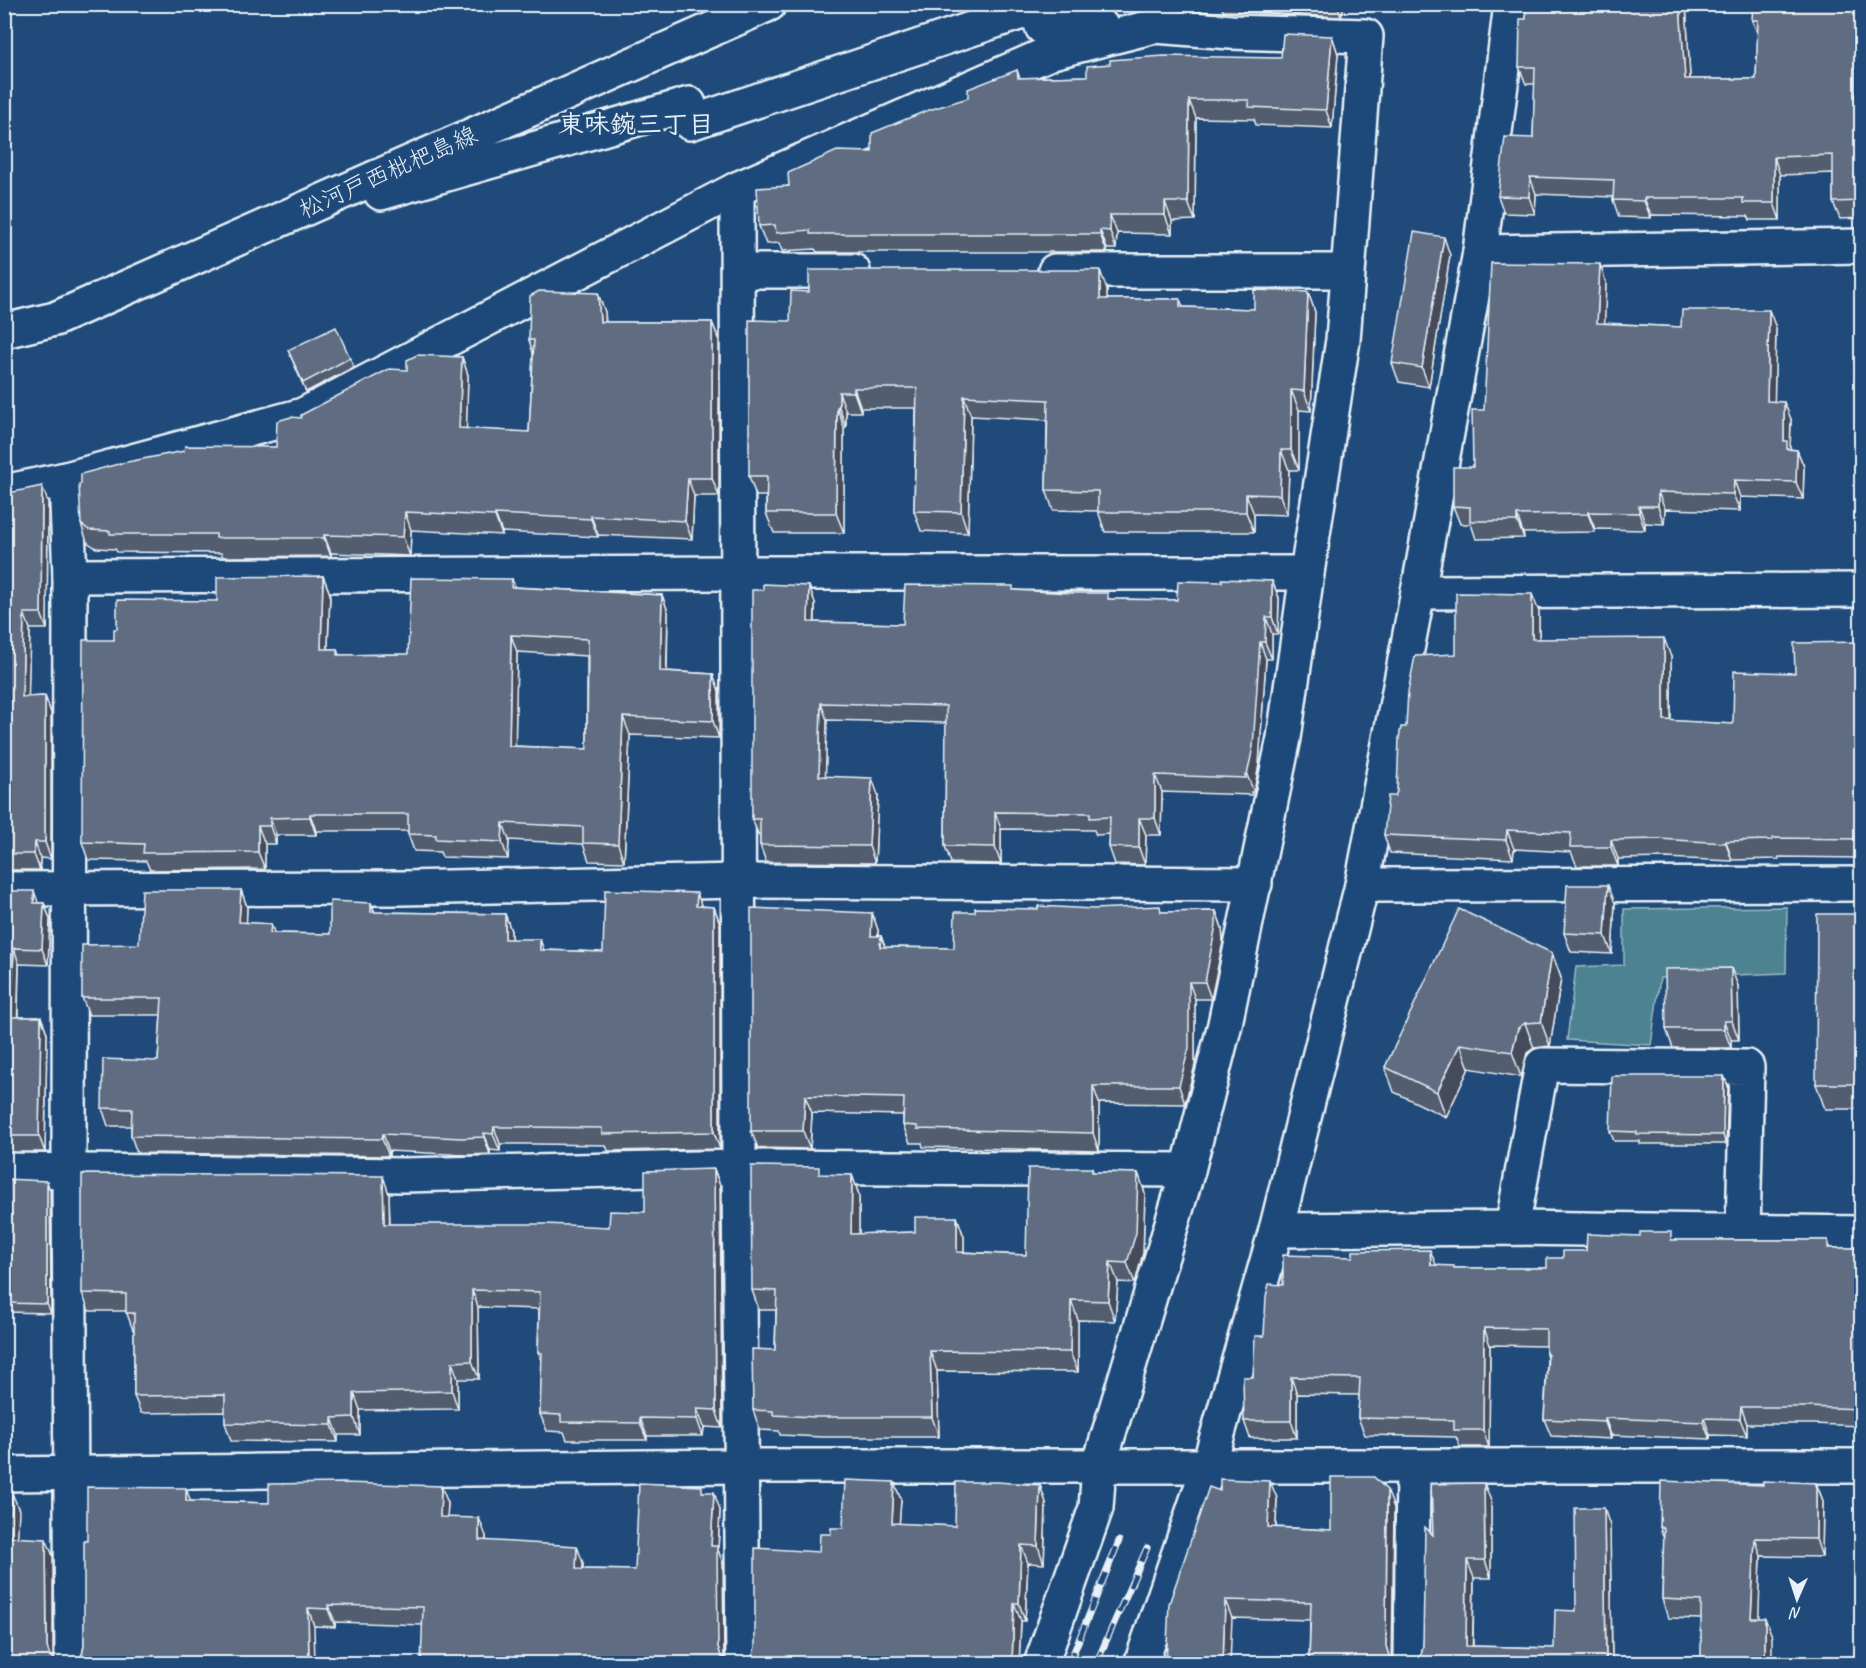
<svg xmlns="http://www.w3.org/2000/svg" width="1866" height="1668" viewBox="0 0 1866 1668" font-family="Caveat,'Klee One',sans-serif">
<rect width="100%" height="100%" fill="#1f4a7a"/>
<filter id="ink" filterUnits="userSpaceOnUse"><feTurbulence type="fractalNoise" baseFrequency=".0167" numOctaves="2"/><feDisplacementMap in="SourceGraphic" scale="12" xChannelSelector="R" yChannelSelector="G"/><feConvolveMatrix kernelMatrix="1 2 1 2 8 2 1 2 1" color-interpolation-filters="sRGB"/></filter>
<g filter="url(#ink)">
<path fill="#4e8391" stroke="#9bbac4" stroke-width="1.5" d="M 1787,907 L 1786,973 L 1660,978 L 1651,1045 L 1567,1040 L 1576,967 L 1624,965 L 1624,909 Z"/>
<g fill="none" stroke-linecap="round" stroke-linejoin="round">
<defs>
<g id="street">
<path d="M 375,178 L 381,193 L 689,104 L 690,123 L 1037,7 L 1042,27 L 1102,27"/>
<path d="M 737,189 L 739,1167 L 743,1664"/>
<path d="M 1480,252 L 1862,246"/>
<path d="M 738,271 L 853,271"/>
<path d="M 1055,271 L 1347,271"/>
<path d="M 66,479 L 70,576 L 69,1171 L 72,1664"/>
<path d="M 4,492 L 66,479 L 303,415 L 737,189 L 1052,52 L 1155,26 L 1231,32 L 1366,36 L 1343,340 L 1307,573 L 1284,738 L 1225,1024 L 1188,1170 L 1099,1466 L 1096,1508 L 1041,1664"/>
<path d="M 70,576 L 737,573 L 1307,573"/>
<path d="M 1418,592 L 1862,590"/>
<path d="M 1362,885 L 1862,884"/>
<path d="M 4,889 L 402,888 L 739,881 L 1255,884"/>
<path d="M 4,1170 L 404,1175 L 739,1167 L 1188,1170"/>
<path d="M 1512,1228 L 1542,1065 L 1747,1067 L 1743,1231"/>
<path d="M 1276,1230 L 1512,1228 L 1862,1233"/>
<path d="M 1141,1664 L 1209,1465 L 1276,1230 L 1362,885 L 1418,592 L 1480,252 L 1511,4"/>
<path d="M 1411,1664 L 1413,1468"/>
</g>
<g id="secondary">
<path d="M 4,331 L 55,319 L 769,4"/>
<path d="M 4,1474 L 742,1466 L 1862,1466"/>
</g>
</defs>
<use href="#street" stroke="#e8f1f8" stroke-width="38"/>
<use href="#secondary" stroke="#e8f1f8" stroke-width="38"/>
<use href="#street" stroke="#1f4a7a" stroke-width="33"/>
<use href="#secondary" stroke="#1f4a7a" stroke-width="33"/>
<defs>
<g id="rail">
<path d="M 1069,1664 L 1119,1541"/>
<path d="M 1096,1664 L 1147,1548"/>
</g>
</defs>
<use href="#rail" stroke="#e8f1f8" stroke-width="7"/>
<use href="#rail" stroke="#1f4a7a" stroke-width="4.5" stroke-dasharray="14" stroke-linecap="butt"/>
</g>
<g fill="#535d6f" stroke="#e8f1f8" stroke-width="1.5" fill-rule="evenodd">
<path d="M 1221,4 L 1344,4 L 1341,17 L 1223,11 Z"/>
<path d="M 1526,4 L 1686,4 L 1690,79 L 1756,79 L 1758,35 L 1752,20 L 1862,4 L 1862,218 L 1840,219 L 1833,202 L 1833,173 L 1780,175 L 1780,220 L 1750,220 L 1748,216 L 1651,215 L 1651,218 L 1619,217 L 1613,200 L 1613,197 L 1536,194 L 1535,214 L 1504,213 L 1498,196 L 1533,138 L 1535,84 L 1526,84 L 1519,67 L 1526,19 Z"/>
<path d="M 1332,36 L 1338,54 L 1332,128 L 1256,125 L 1254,119 L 1196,118 L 1195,220 L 1172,221 L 1172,234 L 1117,233 L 1116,249 L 1107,249 L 1107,252 L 817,252 L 815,249 L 782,251 L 779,243 L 766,244 L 759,226 L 789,186 L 872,152 L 1017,70 L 1020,78 L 1087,76 L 1281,58 Z"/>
<path d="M 1450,255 L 1429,387 L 1399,382 L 1392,363 Z"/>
<path d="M 1606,282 L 1604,323 L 1681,327 L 1776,328 L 1774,401 L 1791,419 L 1790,449 L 1797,450 L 1804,467 L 1803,499 L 1740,497 L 1740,511 L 1665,509 L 1664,524 L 1645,523 L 1645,530 L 1595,529 L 1595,532 L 1523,533 L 1524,538 L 1476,539 L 1471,524 L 1460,524 L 1453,506 L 1473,467 L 1484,410 Z"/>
<path d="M 1107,290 L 1107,299 L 1180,299 L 1183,307 L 1254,309 L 1308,292 L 1315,312 L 1311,411 L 1299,410 L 1299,470 L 1289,470 L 1287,515 L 1254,514 L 1254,532 L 1105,532 L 1098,511 L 1053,510 L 1046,490 L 1047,420 L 971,416 L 968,533 L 921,531 L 914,511 L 916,408 L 861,408 L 861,412 L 846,412 L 846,427 L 844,428 L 844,533 L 774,533 L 766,513 L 766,496 L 756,496 L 749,476 L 790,321 Z"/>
<path d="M 605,312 L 606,322 L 712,322 L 719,340 L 719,496 L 694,496 L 692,539 L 598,535 L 598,537 L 502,532 L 502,535 L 411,530 L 410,556 L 331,553 L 331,556 L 223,557 L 221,553 L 117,552 L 115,549 L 96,548 L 87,542 L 81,524 L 276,447 L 301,418 L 407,370 L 462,357 L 468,375 L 466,429 L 529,432 L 533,353 L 529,340 Z"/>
<path d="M 288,350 L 350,358 L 354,367 L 306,392 Z"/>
<path d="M 4,494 L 48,502 L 47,629 L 30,629 L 28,697 L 45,696 L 51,713 L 51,859 L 40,858 L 40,870 L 4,870 Z"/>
<path d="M 323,576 L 330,594 L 328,649 L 337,649 L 339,655 L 408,654 L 512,579 L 515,587 L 662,595 L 668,612 L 667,671 L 713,674 L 719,691 L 719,738 L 630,735 L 624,862 L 589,861 L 583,844 L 509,840 L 508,859 L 442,857 L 440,852 L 414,851 L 408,834 L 408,831 L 316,831 L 316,835 L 276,835 L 276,844 L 265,844 L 265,869 L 150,870 L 146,861 L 88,860 L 82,842 L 114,640 L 117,629 L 217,601 ZM 517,652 L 587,656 L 587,749 L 515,746 Z"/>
<path d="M 1272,581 L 1279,598 L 1278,634 L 1272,634 L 1272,659 L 1266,659 L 1259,764 L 1254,792 L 1251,792 L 1252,795 L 1162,792 L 1161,835 L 1146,835 L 1145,865 L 1115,864 L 1109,847 L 1110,834 L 1096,835 L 1094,830 L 1001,829 L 1001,864 L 951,863 L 945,846 L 946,723 L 827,720 L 825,776 L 878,795 L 875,863 L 766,862 L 760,845 L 760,836 L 759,836 L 752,819 L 763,590 L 809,586 L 815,603 L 815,622 L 903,624 L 1015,590 L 1111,599 L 1177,600 L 1222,582 Z"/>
<path d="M 1539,612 L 1539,639 L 1671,657 L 1671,721 L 1733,724 L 1795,673 L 1862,642 L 1862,858 L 1779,857 L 1779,859 L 1732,860 L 1732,861 L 1665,858 L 1618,859 L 1618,866 L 1577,866 L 1571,852 L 1514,849 L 1513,859 L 1390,853 L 1384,835 L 1397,791 L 1406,727 L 1456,654 Z"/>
<path d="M 241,890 L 247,907 L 246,923 L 271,924 L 274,933 L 330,934 L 371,903 L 375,912 L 505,914 L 511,931 L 511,939 L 544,950 L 603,952 L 701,906 L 714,907 L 720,924 L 720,1149 L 608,1151 L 606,1145 L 535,1144 L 500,1144 L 500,1151 L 490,1150 L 490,1154 L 467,1155 L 389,1151 L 389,1156 L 137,1153 L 131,1136 L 131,1126 L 108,1126 L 102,1108 L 158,1061 L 161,1015 L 89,1015 L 82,998 L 139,944 Z"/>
<path d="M 4,891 L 38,903 L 44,903 L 50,919 L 48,965 L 19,964 L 18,1017 L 41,1017 L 47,1033 L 45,1152 L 4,1152 Z"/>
<path d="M 1615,903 L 1612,954 L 1571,952 L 1564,933 Z"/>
<path d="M 1216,911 L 1222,928 L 1223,942 L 1211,999 L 1195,999 L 1195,1065 L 1185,1104 L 1099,1103 L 1099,1151 L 923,1147 L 922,1143 L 910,1143 L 903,1125 L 903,1115 L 812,1113 L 810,1149 L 758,1148 L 751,1131 L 872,913 L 878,930 L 878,936 L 881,936 L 885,947 L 954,948 L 1163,912 Z"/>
<path d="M 1862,914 L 1862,1109 L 1825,1109 L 1816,1084 Z"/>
<path d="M 1552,953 L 1561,978 L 1550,1046 L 1534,1048 L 1527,1053 L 1521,1077 L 1469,1068 L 1446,1117 L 1394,1092 L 1385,1067 Z"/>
<path d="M 1738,986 L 1739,1040 L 1731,1040 L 1731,1048 L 1673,1048 L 1666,1029 Z"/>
<path d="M 1724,1076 L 1728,1086 L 1726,1144 L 1640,1144 L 1640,1141 L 1614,1141 L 1610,1131 Z"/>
<path d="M 1092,1168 L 1093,1172 L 1138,1173 L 1145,1193 L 1143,1253 L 1135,1283 L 1118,1282 L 1115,1321 L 1078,1320 L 1078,1372 L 937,1371 L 939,1437 L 822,1437 L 780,1435 L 779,1431 L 760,1430 L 753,1410 L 775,1350 L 776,1310 L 759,1310 L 752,1290 L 822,1175 L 852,1175 L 859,1195 L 859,1234 L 915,1232 L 957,1217 L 964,1237 L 964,1252 L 1026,1255 Z"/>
<path d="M 714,1169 L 720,1186 L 722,1428 L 704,1427 L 703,1436 L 647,1436 L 647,1440 L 567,1440 L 564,1432 L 547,1431 L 540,1414 L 542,1361 L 538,1352 L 539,1309 L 478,1307 L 479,1379 L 458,1379 L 458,1409 L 360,1410 L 360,1435 L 338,1435 L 338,1442 L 231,1441 L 225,1423 L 225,1412 L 141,1413 L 134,1396 L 134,1330 L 133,1330 L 126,1311 L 89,1311 L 82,1293 L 389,1194 L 390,1224 L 609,1227 L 645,1212 Z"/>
<path d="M 4,1179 L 50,1191 L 51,1313 L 4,1312 Z"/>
<path d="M 1674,1240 L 1828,1240 L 1830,1248 L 1862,1248 L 1862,1426 L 1812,1424 L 1747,1424 L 1747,1436 L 1710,1435 L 1710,1439 L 1611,1435 L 1611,1439 L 1551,1436 L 1544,1419 L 1547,1359 L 1546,1354 L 1546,1346 L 1490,1345 L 1489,1447 L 1460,1447 L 1456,1437 L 1365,1435 L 1358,1418 L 1359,1395 L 1297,1394 L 1297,1438 L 1250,1438 L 1244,1421 L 1253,1377 L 1264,1336 L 1283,1285 L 1436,1265 L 1455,1268 L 1547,1268 L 1563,1258 L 1586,1251 Z"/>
<path d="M 894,1482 L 901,1500 L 899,1524 L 955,1526 L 1040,1485 L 1046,1503 L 1044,1564 L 1028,1563 L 1025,1621 L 1021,1621 L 1019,1664 L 742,1664 L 747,1662 L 753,1655 L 831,1534 L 843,1528 Z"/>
<path d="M 1816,1483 L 1823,1501 L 1822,1557 L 1761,1556 L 1758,1618 L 1772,1636 L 1701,1619 L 1668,1618 L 1662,1599 L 1664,1539 L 1660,1527 L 1763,1485 Z"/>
<path d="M 1220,1491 L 1277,1498 L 1276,1527 L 1331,1530 L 1394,1508 L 1392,1660 L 1309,1664 L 1310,1620 L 1232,1618 L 1166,1664 Z"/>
<path d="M 704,1492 L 720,1510 L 718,1550 L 723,1564 L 422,1625 L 335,1622 L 335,1627 L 314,1626 L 75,1662 L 82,1655 L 84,1646 L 87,1541 L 190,1501 L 269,1503 L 448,1503 L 447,1517 L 486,1536 L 486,1541 L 583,1563 L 583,1569 L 635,1570 Z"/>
<path d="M 1491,1501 L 1491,1578 L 1474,1578 L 1473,1646 L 1554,1648 L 1576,1611 L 1610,1526 L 1612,1664 L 1409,1664 L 1414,1662 L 1421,1655 L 1423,1646 L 1433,1535 Z"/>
<path d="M 1862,1528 L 1862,1610 L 1855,1593 Z"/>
</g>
<g fill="#444c5a" stroke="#e8f1f8" stroke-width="1.5">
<path d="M 1337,4 L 1344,4 L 1341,17 Z"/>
<path d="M 1680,4 L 1686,4 L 1691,96 L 1685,79 Z"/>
<path d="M 1856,23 L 1862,38 L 1862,149 L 1860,145 L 1855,101 Z"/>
<path d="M 1332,36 L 1338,54 L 1332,128 L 1326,110 Z"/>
<path d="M 1189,100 L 1196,118 L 1195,220 L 1188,202 Z"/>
<path d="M 1774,157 L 1780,175 L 1780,220 L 1774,203 Z"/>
<path d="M 1530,177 L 1536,194 L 1535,214 L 1529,197 Z"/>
<path d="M 1644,198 L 1651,215 L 1651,218 L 1644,201 Z"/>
<path d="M 1165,202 L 1172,221 L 1172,234 L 1165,215 Z"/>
<path d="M 1110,215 L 1117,233 L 1116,249 L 1110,231 Z"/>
<path d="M 1100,230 L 1107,249 L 1107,252 L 1100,234 Z"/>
<path d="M 1444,237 L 1450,255 L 1429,387 L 1422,368 Z"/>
<path d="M 1600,264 L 1606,282 L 1604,341 L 1597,323 Z"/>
<path d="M 1100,270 L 1107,290 L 1107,319 L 1100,299 Z"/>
<path d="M 1308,292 L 1315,312 L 1311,411 L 1304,391 Z"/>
<path d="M 598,293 L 605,312 L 606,340 L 600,322 Z"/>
<path d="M 1769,310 L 1776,328 L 1774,419 L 1767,401 Z"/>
<path d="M 712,322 L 719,340 L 719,496 L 712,478 Z"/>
<path d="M 462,357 L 468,375 L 466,446 L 459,428 Z"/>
<path d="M 854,388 L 861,408 L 861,412 L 854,392 Z"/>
<path d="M 1291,390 L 1299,410 L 1299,470 L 1291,450 Z"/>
<path d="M 839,392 L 846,412 L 846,427 L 839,407 Z"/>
<path d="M 964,396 L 971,416 L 968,533 L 961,512 Z"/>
<path d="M 1784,402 L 1791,419 L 1790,450 L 1793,467 L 1784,441 Z"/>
<path d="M 837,407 L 844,428 L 844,533 L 836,513 Z"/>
<path d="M 1281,450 L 1289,470 L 1287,515 L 1280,495 Z"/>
<path d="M 1797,450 L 1804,467 L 1803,499 L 1796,482 Z"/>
<path d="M 688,478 L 694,496 L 692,539 L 685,521 Z"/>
<path d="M 1734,480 L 1740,497 L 1740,511 L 1733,494 Z"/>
<path d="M 42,486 L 48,502 L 47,629 L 41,613 Z"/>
<path d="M 1658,492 L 1665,509 L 1664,524 L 1658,506 Z"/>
<path d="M 1246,494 L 1254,514 L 1254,532 L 1246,512 Z"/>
<path d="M 1639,506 L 1645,523 L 1645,530 L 1639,513 Z"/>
<path d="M 405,512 L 411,530 L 410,556 L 403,537 Z"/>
<path d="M 1588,512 L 1595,529 L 1595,532 L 1588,514 Z"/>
<path d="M 495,514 L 502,532 L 502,535 L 495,516 Z"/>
<path d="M 1517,515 L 1523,533 L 1524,538 L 1517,521 Z"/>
<path d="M 591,516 L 598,535 L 598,537 L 591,519 Z"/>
<path d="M 324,535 L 331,553 L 331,556 L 324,538 Z"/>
<path d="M 323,576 L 330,594 L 327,666 L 321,649 Z"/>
<path d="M 1272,581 L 1279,598 L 1278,634 L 1272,617 Z"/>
<path d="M 809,586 L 815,603 L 814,639 L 808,622 Z"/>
<path d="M 1532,594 L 1539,612 L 1539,658 L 1532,639 Z"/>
<path d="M 662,595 L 668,612 L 666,688 L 660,671 Z"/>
<path d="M 24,613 L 30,629 L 28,713 L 22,697 Z"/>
<path d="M 1266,617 L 1272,634 L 1272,659 L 1265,642 Z"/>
<path d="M 511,635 L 517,652 L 515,763 L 509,746 Z"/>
<path d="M 1664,638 L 1671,657 L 1671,739 L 1664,720 Z"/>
<path d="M 1260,642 L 1266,659 L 1259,764 L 1254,792 L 1247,775 Z"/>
<path d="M 713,674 L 719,691 L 719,738 L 713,721 Z"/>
<path d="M 45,696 L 51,713 L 51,859 L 45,842 Z"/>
<path d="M 821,703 L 827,720 L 825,793 L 819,776 Z"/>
<path d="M 623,717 L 630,735 L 624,862 L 618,844 Z"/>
<path d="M 1155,775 L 1162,792 L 1161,835 L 1155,818 Z"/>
<path d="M 872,778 L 878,795 L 875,863 L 869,846 Z"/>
<path d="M 995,812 L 1001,829 L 1001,864 L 995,847 Z"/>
<path d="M 310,814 L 316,831 L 316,835 L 310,817 Z"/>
<path d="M 270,818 L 276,835 L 276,844 L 270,826 Z"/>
<path d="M 1139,818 L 1146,835 L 1145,865 L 1139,848 Z"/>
<path d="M 503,823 L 509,840 L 508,859 L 502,842 Z"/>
<path d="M 258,826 L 265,844 L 265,869 L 258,852 Z"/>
<path d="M 1507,830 L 1514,849 L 1513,859 L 1506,840 Z"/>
<path d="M 1611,840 L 1618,859 L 1618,866 L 1611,847 Z"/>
<path d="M 1726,841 L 1732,860 L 1732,861 L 1726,843 Z"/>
<path d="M 35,842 L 40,858 L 40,870 L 34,854 Z"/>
<path d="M 1608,885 L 1615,903 L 1612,954 L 1605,935 Z"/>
<path d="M 241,890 L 247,907 L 246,939 L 239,922 Z"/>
<path d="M 34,891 L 40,908 L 34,903 Z"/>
<path d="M 697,893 L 703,910 L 696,906 Z"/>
<path d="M 44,903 L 50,919 L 48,965 L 42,949 Z"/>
<path d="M 371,903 L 377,920 L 371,912 Z"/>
<path d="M 714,907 L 720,924 L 720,1149 L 714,1132 Z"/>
<path d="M 1216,911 L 1222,928 L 1223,942 L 1211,999 L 1205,982 Z"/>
<path d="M 872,913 L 878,930 L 877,953 L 871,936 Z"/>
<path d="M 505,914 L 511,931 L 511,956 L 505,939 Z"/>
<path d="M 271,924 L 277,941 L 270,933 Z"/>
<path d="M 881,936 L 887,953 L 880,947 Z"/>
<path d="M 540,939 L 546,956 L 540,950 Z"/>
<path d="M 14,948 L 19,964 L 17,1033 L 11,1017 Z"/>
<path d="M 1552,953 L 1561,978 L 1550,1046 L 1541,1022 Z"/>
<path d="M 1731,968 L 1738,986 L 1739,1040 L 1732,1021 Z"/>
<path d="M 1189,982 L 1195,999 L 1195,1065 L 1185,1104 L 1179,1086 Z"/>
<path d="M 41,1017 L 47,1033 L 45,1152 L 39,1136 Z"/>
<path d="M 1724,1021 L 1731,1040 L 1731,1048 L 1724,1029 Z"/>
<path d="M 1525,1023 L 1534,1048 L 1527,1053 L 1521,1077 L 1512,1052 L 1518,1028 Z"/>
<path d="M 1460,1044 L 1469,1068 L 1446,1117 L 1437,1092 Z"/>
<path d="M 1724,1076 L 1728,1086 L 1726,1144 L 1723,1135 Z"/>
<path d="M 1093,1086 L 1099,1103 L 1099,1151 L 1093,1133 Z"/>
<path d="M 805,1096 L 812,1113 L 810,1149 L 803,1131 Z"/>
<path d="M 494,1127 L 500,1144 L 500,1151 L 493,1134 Z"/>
<path d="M 484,1133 L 490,1150 L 490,1154 L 484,1137 Z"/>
<path d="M 383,1134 L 389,1151 L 389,1156 L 382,1139 Z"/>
<path d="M 714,1169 L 720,1186 L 722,1428 L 716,1410 Z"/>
<path d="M 1138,1173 L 1145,1193 L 1143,1253 L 1135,1283 L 1127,1263 Z"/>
<path d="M 852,1175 L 859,1195 L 859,1254 L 851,1234 Z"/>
<path d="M 383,1176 L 389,1194 L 390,1242 L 384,1224 Z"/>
<path d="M 47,1181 L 50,1191 L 51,1313 L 47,1304 Z"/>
<path d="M 957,1217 L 964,1237 L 964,1272 L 957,1252 Z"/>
<path d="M 1430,1250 L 1437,1267 L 1431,1265 Z"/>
<path d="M 1110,1262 L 1118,1282 L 1115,1321 L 1108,1301 Z"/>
<path d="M 472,1290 L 478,1307 L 479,1379 L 472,1361 Z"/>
<path d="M 1071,1300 L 1078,1320 L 1078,1372 L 1070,1352 Z"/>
<path d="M 1484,1328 L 1490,1345 L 1489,1447 L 1483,1430 Z"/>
<path d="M 930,1351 L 937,1371 L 939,1437 L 932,1417 Z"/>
<path d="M 452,1362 L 458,1379 L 458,1409 L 452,1391 Z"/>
<path d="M 1291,1377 L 1297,1394 L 1297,1438 L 1291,1421 Z"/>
<path d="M 354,1393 L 360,1410 L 360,1435 L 354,1417 Z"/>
<path d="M 1741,1407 L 1747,1424 L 1747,1436 L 1740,1419 Z"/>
<path d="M 697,1409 L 704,1427 L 703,1436 L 697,1419 Z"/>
<path d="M 332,1418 L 338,1435 L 338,1442 L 332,1425 Z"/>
<path d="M 640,1418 L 647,1436 L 647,1440 L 640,1423 Z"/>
<path d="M 1605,1418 L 1611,1435 L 1611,1439 L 1605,1422 Z"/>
<path d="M 1704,1418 L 1710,1435 L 1710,1439 L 1703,1422 Z"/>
<path d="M 1270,1481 L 1277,1498 L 1275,1544 L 1268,1527 Z"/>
<path d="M 894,1482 L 901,1500 L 898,1541 L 892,1523 Z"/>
<path d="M 1484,1483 L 1491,1501 L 1491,1578 L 1485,1560 Z"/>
<path d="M 1816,1483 L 1823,1501 L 1822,1557 L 1816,1539 Z"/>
<path d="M 1040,1485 L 1046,1503 L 1044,1564 L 1038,1546 Z"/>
<path d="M 441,1486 L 448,1503 L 446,1535 L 440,1517 Z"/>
<path d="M 186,1488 L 192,1506 L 186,1501 Z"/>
<path d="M 1387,1490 L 1394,1508 L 1392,1664 L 1391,1664 L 1386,1646 Z"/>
<path d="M 714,1492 L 720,1510 L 718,1550 L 723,1564 L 724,1664 L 723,1664 L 718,1647 L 711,1546 Z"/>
<path d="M 12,1493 L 19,1510 L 17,1554 L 11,1537 Z"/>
<path d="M 1604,1508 L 1610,1526 L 1612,1664 L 1606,1664 Z"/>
<path d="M 479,1518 L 486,1536 L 485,1558 L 479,1540 Z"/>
<path d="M 1755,1538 L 1761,1556 L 1758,1636 L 1751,1618 Z"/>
<path d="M 46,1539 L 53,1556 L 53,1664 L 52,1664 L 47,1647 Z"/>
<path d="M 1021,1545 L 1028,1563 L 1025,1621 L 1019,1603 Z"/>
<path d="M 577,1546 L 583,1563 L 582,1586 L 576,1569 Z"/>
<path d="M 1467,1560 L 1474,1578 L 1472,1664 L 1466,1646 Z"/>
<path d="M 1225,1600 L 1232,1618 L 1230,1664 L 1223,1664 Z"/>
<path d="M 1014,1603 L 1021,1621 L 1019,1664 L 1012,1664 Z"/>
<path d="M 328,1605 L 335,1622 L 335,1627 L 328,1609 Z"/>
<path d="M 308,1608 L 314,1626 L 315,1664 L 309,1664 Z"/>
<path d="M 1765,1618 L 1772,1636 L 1772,1664 L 1765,1664 Z"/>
</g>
<g fill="#616c81" stroke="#e8f1f8" stroke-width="1.5" fill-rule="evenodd">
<path d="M 1526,4 L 1680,4 L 1685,79 L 1756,79 L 1758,20 L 1752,20 L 1753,4 L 1862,4 L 1862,23 L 1856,23 L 1855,101 L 1862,101 L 1860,145 L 1862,145 L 1862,201 L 1833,202 L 1833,155 L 1774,157 L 1774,203 L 1743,203 L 1743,198 L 1644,198 L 1644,201 L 1613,200 L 1614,180 L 1530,177 L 1529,197 L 1498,196 L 1505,137 L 1533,138 L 1535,67 L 1519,67 L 1520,19 L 1526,19 Z"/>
<path d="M 1283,34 L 1332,36 L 1326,110 L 1249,107 L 1249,100 L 1189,100 L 1188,202 L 1165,202 L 1165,215 L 1110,215 L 1110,231 L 1100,230 L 1100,234 L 810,234 L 810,230 L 776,233 L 775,225 L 759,226 L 757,188 L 789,186 L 788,173 L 837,151 L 872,152 L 872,133 L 926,111 L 968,98 L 968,89 L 1017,70 L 1018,78 L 1087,76 L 1087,66 L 1110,64 L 1110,60 L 1164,56 L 1281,58 Z"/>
<path d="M 1414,232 L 1444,237 L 1422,368 L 1392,363 Z"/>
<path d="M 1491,263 L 1600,264 L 1597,323 L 1681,327 L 1682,310 L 1769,310 L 1767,401 L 1784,402 L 1784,441 L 1787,441 L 1787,449 L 1797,450 L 1796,482 L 1734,480 L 1733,494 L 1658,492 L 1658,506 L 1639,506 L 1639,513 L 1588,512 L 1588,514 L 1517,515 L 1517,521 L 1470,521 L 1470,507 L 1453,506 L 1453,467 L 1473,467 L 1472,410 L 1484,410 Z"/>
<path d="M 809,270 L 1100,270 L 1100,299 L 1180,299 L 1180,307 L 1254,309 L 1254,290 L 1308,292 L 1304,391 L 1291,390 L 1291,450 L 1281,450 L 1280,495 L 1246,494 L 1246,512 L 1098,512 L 1098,491 L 1046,490 L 1048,400 L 964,396 L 961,512 L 914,511 L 917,388 L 854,388 L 854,392 L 839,392 L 839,407 L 837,407 L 836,513 L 766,513 L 767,476 L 749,476 L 749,320 L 790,321 L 791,291 L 809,292 Z"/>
<path d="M 539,291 L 598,293 L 600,322 L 712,322 L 712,478 L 688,478 L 685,521 L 591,516 L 591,519 L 495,514 L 495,516 L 405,512 L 403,537 L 324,535 L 324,538 L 216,538 L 216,534 L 110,534 L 110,531 L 89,530 L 81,524 L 79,484 L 81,484 L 81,474 L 122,463 L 184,451 L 185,446 L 276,447 L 277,421 L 291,417 L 301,418 L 301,415 L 389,369 L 407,370 L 407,360 L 417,355 L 462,357 L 459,428 L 529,432 L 534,340 L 529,340 L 530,296 Z"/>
<path d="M 336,327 L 350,358 L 303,383 L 288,350 Z"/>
<path d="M 42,486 L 41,613 L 24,613 L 22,697 L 45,696 L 45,842 L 35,842 L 34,854 L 4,854 L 4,494 Z"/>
<path d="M 323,576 L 321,649 L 337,649 L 337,655 L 408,654 L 411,578 L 512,579 L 511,587 L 662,595 L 660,671 L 713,674 L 713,721 L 623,717 L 618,844 L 583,843 L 583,827 L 503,823 L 502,842 L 436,839 L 436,835 L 408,834 L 408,814 L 310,814 L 310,817 L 270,818 L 270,826 L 258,826 L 258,852 L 143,853 L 144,844 L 82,842 L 83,640 L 114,640 L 114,629 L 117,629 L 117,600 L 217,601 L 217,577 ZM 511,635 L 588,639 L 587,749 L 509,746 Z"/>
<path d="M 1222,579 L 1272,581 L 1272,617 L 1266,617 L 1265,642 L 1260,642 L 1253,747 L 1247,775 L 1245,775 L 1246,778 L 1155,775 L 1155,818 L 1139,818 L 1139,848 L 1109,847 L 1110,817 L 1090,818 L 1090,813 L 995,812 L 995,847 L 945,846 L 946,706 L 821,703 L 819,776 L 872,778 L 869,846 L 760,845 L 760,819 L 752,819 L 752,590 L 763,590 L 763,584 L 809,586 L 808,622 L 903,624 L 905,585 L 1013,586 L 1013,590 L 1073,593 L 1108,593 L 1108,599 L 1177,600 L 1178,581 L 1222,582 Z"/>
<path d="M 1456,593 L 1532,594 L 1532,639 L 1664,638 L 1664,720 L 1733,724 L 1734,671 L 1795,673 L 1794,643 L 1862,642 L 1862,839 L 1773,838 L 1773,840 L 1726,841 L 1726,843 L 1658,839 L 1611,840 L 1611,847 L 1570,847 L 1571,833 L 1507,830 L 1506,840 L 1384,835 L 1388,796 L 1395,796 L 1397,791 L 1399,738 L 1401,727 L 1406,727 L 1408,692 L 1415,656 L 1456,654 Z"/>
<path d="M 1567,885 L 1608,885 L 1605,935 L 1564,933 Z"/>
<path d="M 142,890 L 241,890 L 239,922 L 271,924 L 270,933 L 330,934 L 330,901 L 371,903 L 371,912 L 505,914 L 505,939 L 540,939 L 540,950 L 603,952 L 605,890 L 697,893 L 696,906 L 714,907 L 714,1132 L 602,1134 L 602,1128 L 528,1127 L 494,1127 L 493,1134 L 484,1133 L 484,1137 L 461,1138 L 383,1134 L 382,1139 L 131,1136 L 132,1109 L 102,1108 L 103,1059 L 158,1061 L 162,998 L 82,998 L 82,945 L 139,944 Z"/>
<path d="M 4,891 L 34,891 L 34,903 L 44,903 L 42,949 L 14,948 L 11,1017 L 41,1017 L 39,1136 L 4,1136 Z"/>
<path d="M 1038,906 L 1093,909 L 1160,906 L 1161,912 L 1216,911 L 1216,925 L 1205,982 L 1189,982 L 1189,1048 L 1179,1086 L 1093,1086 L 1093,1133 L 917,1129 L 917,1126 L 903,1125 L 904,1098 L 805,1096 L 803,1131 L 751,1131 L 751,908 L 872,913 L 871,936 L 881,936 L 880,947 L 954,948 L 955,912 L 975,912 L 975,908 L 1038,909 Z"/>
<path d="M 1459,909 L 1552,953 L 1541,1022 L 1525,1023 L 1518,1028 L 1512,1052 L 1460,1044 L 1437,1092 L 1385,1067 Z"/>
<path d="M 1817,914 L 1862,914 L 1862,1084 L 1816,1084 Z"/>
<path d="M 1731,968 L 1732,1021 L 1724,1021 L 1724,1029 L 1666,1029 L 1665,969 Z"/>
<path d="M 1612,1076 L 1724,1076 L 1723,1135 L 1637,1134 L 1637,1132 L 1610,1131 Z"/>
<path d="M 751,1166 L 819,1167 L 819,1174 L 852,1175 L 851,1234 L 915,1232 L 915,1217 L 957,1217 L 957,1252 L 1026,1255 L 1028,1168 L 1092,1168 L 1092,1172 L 1138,1173 L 1136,1233 L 1127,1263 L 1110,1262 L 1108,1301 L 1071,1300 L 1070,1352 L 930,1351 L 932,1417 L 815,1417 L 773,1415 L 773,1411 L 753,1410 L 752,1349 L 775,1350 L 777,1291 L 752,1290 Z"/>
<path d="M 714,1169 L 716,1410 L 697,1409 L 697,1419 L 640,1418 L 640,1423 L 561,1422 L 561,1415 L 540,1414 L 542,1353 L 538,1352 L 540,1292 L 472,1290 L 472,1361 L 452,1362 L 452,1391 L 354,1393 L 354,1417 L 332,1418 L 332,1425 L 225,1423 L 225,1395 L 134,1396 L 134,1313 L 126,1313 L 126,1294 L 82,1293 L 82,1174 L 383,1176 L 384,1224 L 546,1224 L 609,1227 L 610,1211 L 645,1212 L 645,1171 Z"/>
<path d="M 4,1179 L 47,1181 L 47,1304 L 4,1303 Z"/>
<path d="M 1640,1232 L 1671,1232 L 1671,1240 L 1828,1240 L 1828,1248 L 1862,1248 L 1862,1409 L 1806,1407 L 1741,1407 L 1740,1419 L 1704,1418 L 1703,1422 L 1605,1418 L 1605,1422 L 1544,1419 L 1548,1354 L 1546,1354 L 1546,1329 L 1484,1328 L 1483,1430 L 1454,1430 L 1454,1420 L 1358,1418 L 1360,1378 L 1291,1377 L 1291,1421 L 1244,1421 L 1243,1377 L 1253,1377 L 1255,1336 L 1264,1336 L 1266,1296 L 1269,1284 L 1283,1285 L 1283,1255 L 1353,1257 L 1353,1251 L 1430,1250 L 1431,1265 L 1454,1266 L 1454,1268 L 1547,1268 L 1547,1258 L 1563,1258 L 1563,1251 L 1586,1251 L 1587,1234 L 1640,1236 Z"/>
<path d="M 1331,1477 L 1374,1477 L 1387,1490 L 1386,1646 L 1389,1656 L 1396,1663 L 1399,1664 L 1309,1664 L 1311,1602 L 1225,1600 L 1223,1664 L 1166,1664 L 1169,1604 L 1209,1487 L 1220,1491 L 1220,1479 L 1270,1481 L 1268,1527 L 1331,1530 Z"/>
<path d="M 845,1480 L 894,1482 L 892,1523 L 955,1526 L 956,1482 L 997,1482 L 1040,1485 L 1038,1546 L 1021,1545 L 1019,1603 L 1014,1603 L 1012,1663 L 983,1662 L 983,1664 L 742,1664 L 747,1662 L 753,1655 L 755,1647 L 755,1548 L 819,1552 L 820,1534 L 831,1534 L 831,1528 L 843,1528 Z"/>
<path d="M 1661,1481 L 1763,1485 L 1763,1481 L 1816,1483 L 1816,1539 L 1755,1538 L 1751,1618 L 1765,1618 L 1765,1664 L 1701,1664 L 1701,1601 L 1662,1599 L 1664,1528 L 1660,1527 Z"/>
<path d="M 343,1483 L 441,1486 L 440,1517 L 479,1518 L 479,1540 L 577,1546 L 576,1569 L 635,1570 L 639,1483 L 702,1486 L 702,1492 L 714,1492 L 711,1546 L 717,1546 L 718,1647 L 721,1656 L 727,1662 L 732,1664 L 421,1664 L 423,1607 L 328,1605 L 328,1609 L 308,1608 L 309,1664 L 70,1664 L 75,1662 L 82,1655 L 84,1646 L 84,1540 L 87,1541 L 87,1487 L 186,1488 L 186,1501 L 269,1503 L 269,1484 Z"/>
<path d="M 1484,1483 L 1485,1560 L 1467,1560 L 1466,1646 L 1554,1648 L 1555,1610 L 1576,1611 L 1575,1508 L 1604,1508 L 1606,1664 L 1409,1664 L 1414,1662 L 1421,1655 L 1423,1646 L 1425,1527 L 1433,1535 L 1431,1484 Z"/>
<path d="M 4,1492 L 12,1493 L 11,1537 L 46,1539 L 47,1647 L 50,1656 L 56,1662 L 60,1664 L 4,1664 Z"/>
<path d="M 1857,1528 L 1862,1528 L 1862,1593 L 1855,1593 Z"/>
</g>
</g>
<g text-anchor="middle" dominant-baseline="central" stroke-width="6" stroke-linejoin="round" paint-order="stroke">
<g font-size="24" fill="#e8f1f8" stroke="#1f4a7a">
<text transform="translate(388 172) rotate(-24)">松河戸西枇杷島線</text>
</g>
<g font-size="26" font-weight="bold" fill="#e8f1f8" stroke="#1f4a7a">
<text x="636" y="124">東味鋺三丁目</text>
</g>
</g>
<rect width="1866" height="1668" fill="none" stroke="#1f4a7a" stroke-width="24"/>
<rect x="12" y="12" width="1842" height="1644" fill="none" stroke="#e8f1f8" stroke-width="2" filter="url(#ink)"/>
<g transform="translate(1797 1599) rotate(183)" stroke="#1f4a7a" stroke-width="4.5" paint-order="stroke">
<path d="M0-4.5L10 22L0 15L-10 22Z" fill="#e8f1f8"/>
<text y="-9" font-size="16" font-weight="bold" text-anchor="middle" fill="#e8f1f8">N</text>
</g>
</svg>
